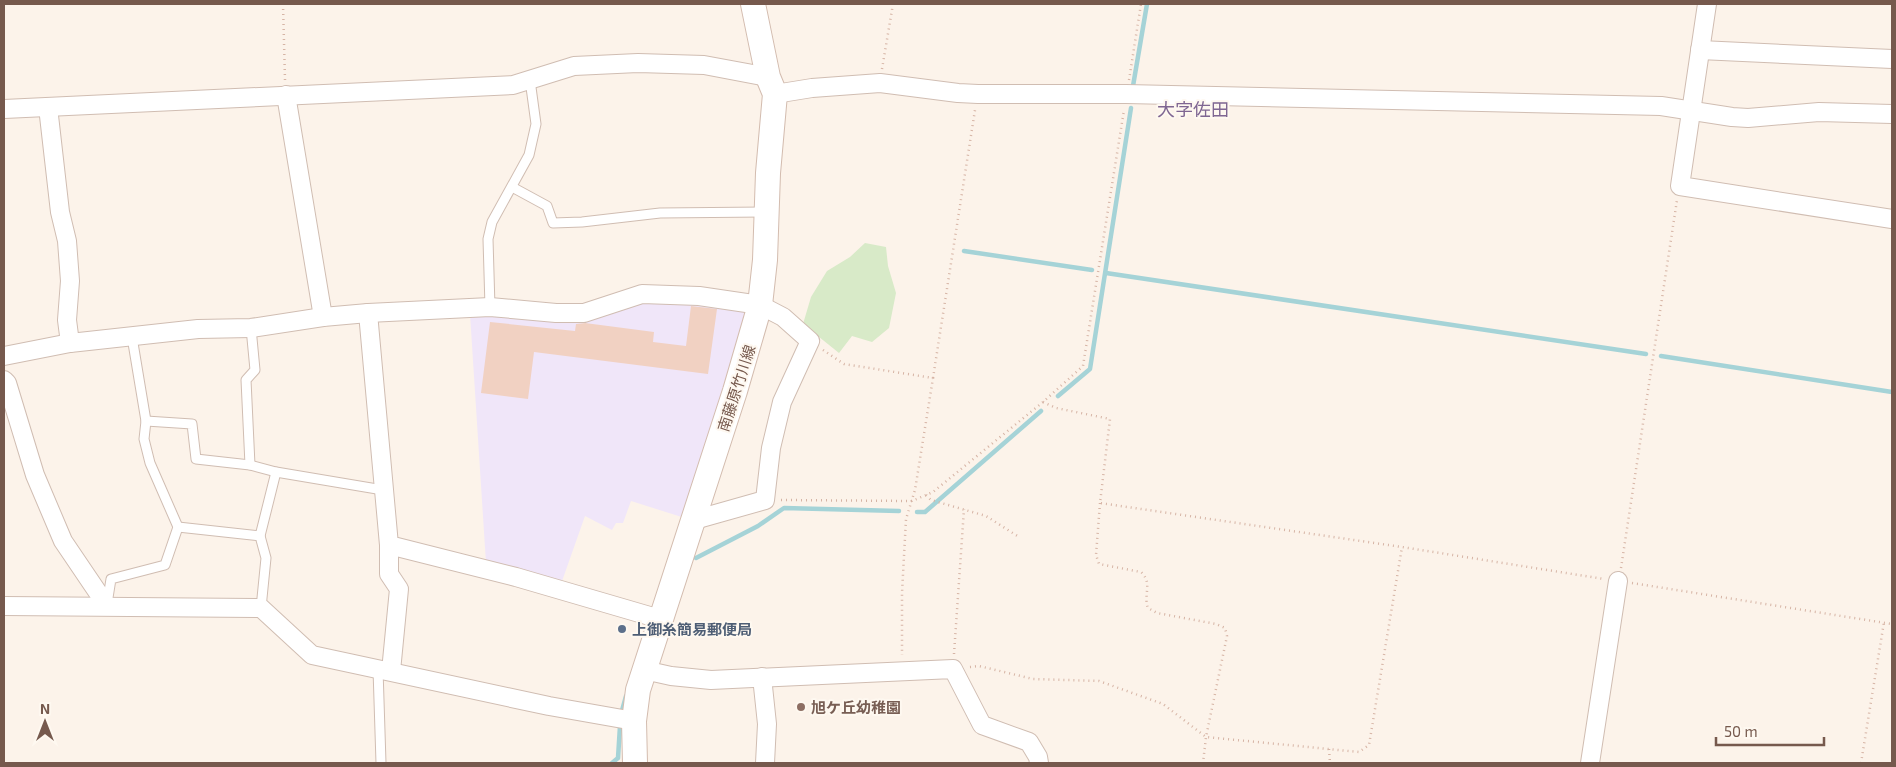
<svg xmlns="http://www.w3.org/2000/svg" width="1896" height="767" viewBox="0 0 1896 767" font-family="'Exo 2','Noto Sans JP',sans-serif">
<rect width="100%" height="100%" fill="#fcf3ea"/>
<path fill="#f0e6f9" d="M 642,298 L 746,307 L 752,315 L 688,519 L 631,501 L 623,523 L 616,523 L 612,530 L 585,516 L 561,584 L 486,563 L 470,314 L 491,314 Z"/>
<path fill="#d8eac8" d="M 865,243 L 886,247 L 888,266 L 896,293 L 889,328 L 872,342 L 852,336 L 839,353 L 803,324 L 811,297 L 827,271 L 850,257 Z"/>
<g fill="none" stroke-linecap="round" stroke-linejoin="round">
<g stroke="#a5d3d7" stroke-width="4.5">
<path d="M 1133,86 L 1147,4"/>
<path d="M 964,251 L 1092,270"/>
<path d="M 1106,273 L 1646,354"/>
<path d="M 1661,356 L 1892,392"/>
<path d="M 1058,396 L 1090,369 L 1131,108"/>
<path d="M 917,512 L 925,512 L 1041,411"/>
<path d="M 696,558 L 758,526 L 784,508 L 899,511"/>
<path d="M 621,714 L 626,696"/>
<path d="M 612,763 L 618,758 L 620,726"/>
</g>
</g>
<path fill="#f1d1c2" d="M 691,306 L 717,309 L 708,374 L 534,352 L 528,399 L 481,393 L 490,322 L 575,331 L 576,324 L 585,323 L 654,332 L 653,342 L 686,346 Z"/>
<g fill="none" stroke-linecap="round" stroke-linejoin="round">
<defs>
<g id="lane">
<path d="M 512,187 L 547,206 L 553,223 L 582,222 L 660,213 L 765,212"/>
<path d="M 490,307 L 488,239 L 492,222 L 529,155 L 536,124 L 530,80"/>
<path d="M 146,421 L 192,424 L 196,459 L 250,465 L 276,472 L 383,490"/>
<path d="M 250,465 L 246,380 L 255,370 L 251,328"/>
<path d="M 178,527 L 260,536 L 266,558 L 261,608"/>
<path d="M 260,536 L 276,472"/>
<path d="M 107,604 L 111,579 L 165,565 L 178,527 L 150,463 L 144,439 L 146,421 L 132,337"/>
<path d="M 378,669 L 381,763"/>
</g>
<g id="street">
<path d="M 1707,4 L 1680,186 L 1892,219"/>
<path d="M 1700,50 L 1892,59"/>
<path d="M 775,94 L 812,88 L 880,83 L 958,93 L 978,94 L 1126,94 L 1661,106 L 1732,117 L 1748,118 L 1819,112 L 1892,114"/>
<path d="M 286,95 L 323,317"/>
<path d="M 48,107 L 60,212 L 67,241 L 70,281 L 67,320 L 70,343 L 198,329 L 251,328 L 323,317 L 368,313 L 490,307 L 556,313 L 584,313 L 642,294 L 699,296 L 760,305 L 783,317 L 810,341 L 782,402 L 771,448 L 765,500 L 694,520"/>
<path d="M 4,109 L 513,85 L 574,66 L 638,63 L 704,65 L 768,77"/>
<path d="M 368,313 L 389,545 L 516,577 L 660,619"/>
<path d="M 4,356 L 70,343"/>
<path d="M 4,380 L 7,383 L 35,475 L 63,541 L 107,606"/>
<path d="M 389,545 L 389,574 L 399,589 L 391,671"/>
<path d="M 4,606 L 261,608 L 312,655 L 549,706 L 634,721"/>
<path d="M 644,670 L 671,676 L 711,680 L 953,669 L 982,725 L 1029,742 L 1038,757 L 1039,763"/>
<path d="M 762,677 L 767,724 L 765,763"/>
<path d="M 1590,763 L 1618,581"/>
</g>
<path id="secondary" d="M 635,763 L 634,721 L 638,690 L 735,391 L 760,305 L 765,260 L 768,173 L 775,94 L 768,77 L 753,4"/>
</defs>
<use href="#lane" stroke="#d0bdb2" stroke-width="11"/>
<use href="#street" stroke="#d0bdb2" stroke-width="20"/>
<use href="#secondary" stroke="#d3bcaf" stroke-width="26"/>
<g stroke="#d6b4a5" stroke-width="2.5" stroke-dasharray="1 4" stroke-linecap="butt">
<path d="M 283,4 L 285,80"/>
<path d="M 882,69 L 893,4"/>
<path d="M 1129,80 L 1141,4"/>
<path d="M 823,350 L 844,364 L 933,378 L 915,490 L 906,519 L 902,593 L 902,655"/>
<path d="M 933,378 L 975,110"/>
<path d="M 1043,402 L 1056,408 L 1110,419 L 1100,503 L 1402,547 L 1604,579"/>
<path d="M 926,495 L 931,500 L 986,516 L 1019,537"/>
<path d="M 781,500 L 912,501 L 933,492 L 1043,402 L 1083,366 L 1124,110"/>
<path d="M 1100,503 L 1096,555 L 1099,564 L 1141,572 C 1153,583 1143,595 1148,608 L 1157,613 L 1216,624 L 1225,628 L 1227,636 L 1206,737 L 1203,763"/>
<path d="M 1621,568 L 1677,200"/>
<path d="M 1632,583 L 1892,624"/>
<path d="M 954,654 L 964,509"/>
<path d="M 970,667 L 979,666 L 1033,679 L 1099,681 L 1163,704 L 1206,737 L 1359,752 L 1369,745 L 1402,547"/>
<path d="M 1329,749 L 1330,763"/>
<path d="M 1861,763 L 1884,622"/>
</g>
<use href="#lane" stroke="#fff" stroke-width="9"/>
<use href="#street" stroke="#fff" stroke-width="18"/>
<use href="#secondary" stroke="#fff" stroke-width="24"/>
</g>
<circle fill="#5c6f8a" stroke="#fef8f0" stroke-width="2" cx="622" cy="629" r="5"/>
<circle fill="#8d6e63" stroke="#fef8f0" stroke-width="2" cx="801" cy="707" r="5"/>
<g text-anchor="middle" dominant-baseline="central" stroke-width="4" stroke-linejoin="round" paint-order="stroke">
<g font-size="15" fill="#76594d" stroke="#fef8f0">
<text transform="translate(736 388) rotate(-72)">南藤原竹川線</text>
</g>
<g font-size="15" font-weight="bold" fill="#4e5e75" stroke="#fef8f0" text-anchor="start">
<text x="632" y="629">上御糸簡易郵便局</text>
</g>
<g font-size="15" font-weight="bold" fill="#785e54" stroke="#fef8f0" text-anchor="start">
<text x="811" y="707">旭ケ丘幼稚園</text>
</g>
<g font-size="18" fill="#7f6692" stroke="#fef8f0">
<text x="1193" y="109">大字佐田</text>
</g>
</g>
<rect width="1896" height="767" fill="none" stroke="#76594d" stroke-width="10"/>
<g transform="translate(45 722)" stroke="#fef8f0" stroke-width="4" paint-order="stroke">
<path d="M0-4L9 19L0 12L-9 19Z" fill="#76594d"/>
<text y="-8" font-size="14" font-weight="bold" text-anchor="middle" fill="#76594d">N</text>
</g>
<path d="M1716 737v8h108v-8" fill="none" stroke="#76594d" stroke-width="2.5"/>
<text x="1724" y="737" font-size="15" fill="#76594d" stroke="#fef8f0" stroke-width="4" paint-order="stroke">50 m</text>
</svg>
